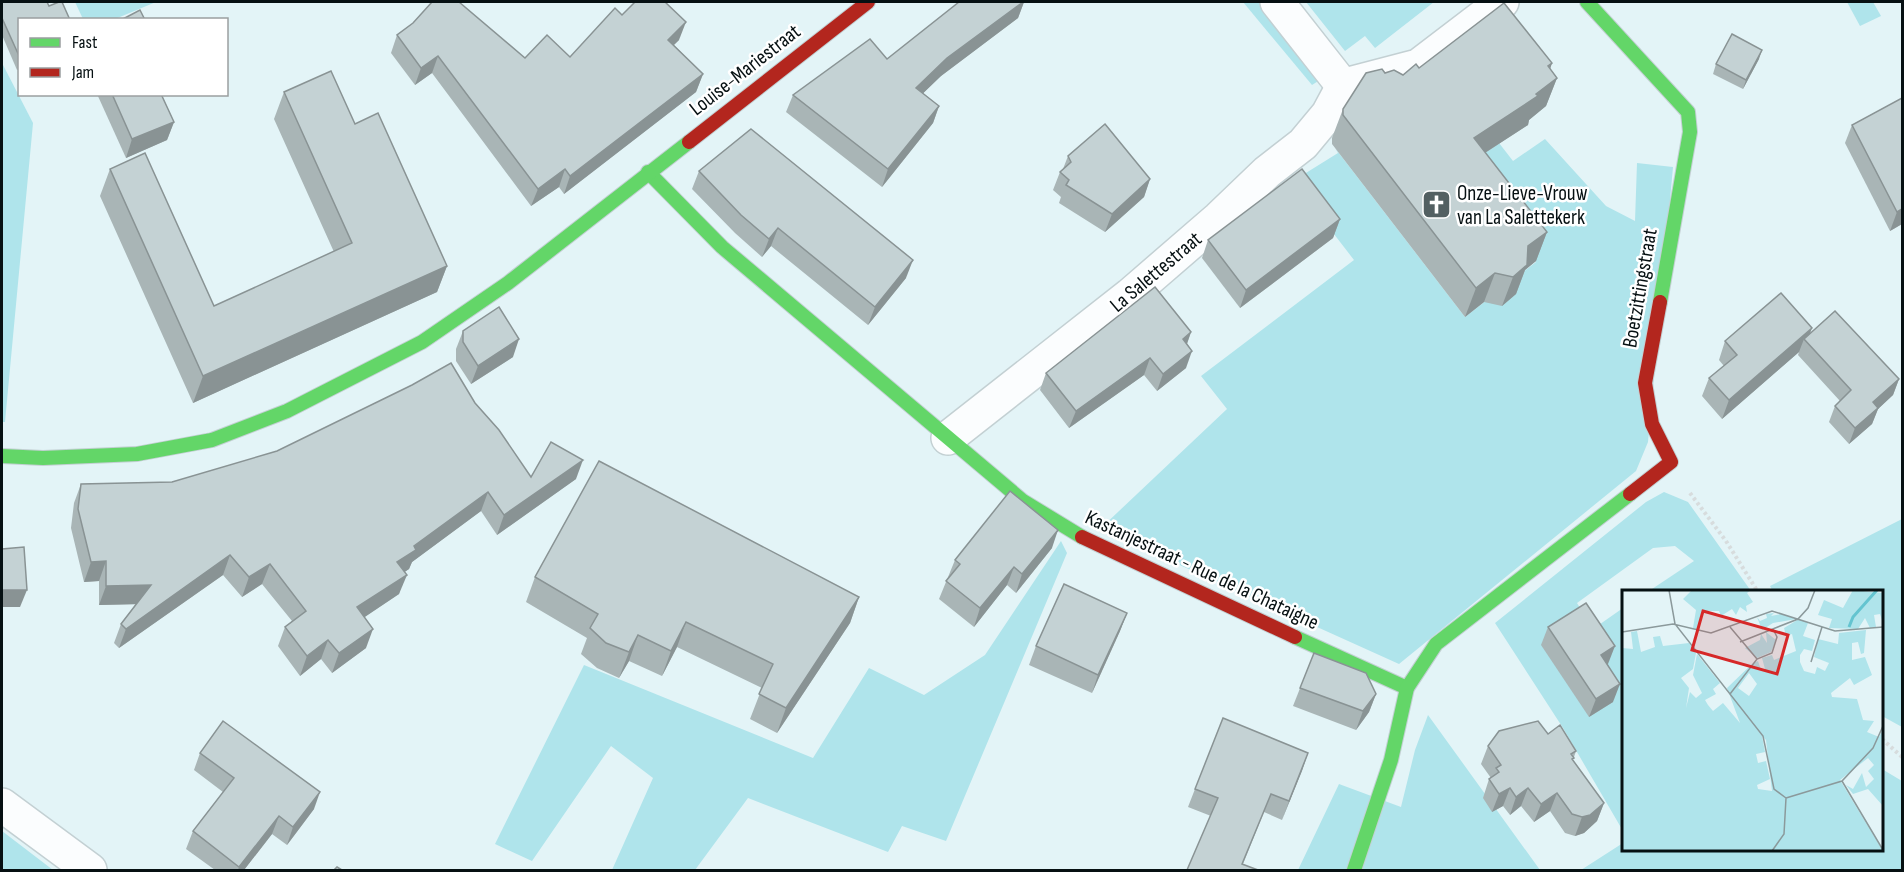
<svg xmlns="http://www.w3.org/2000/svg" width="1904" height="872" viewBox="0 0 1904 872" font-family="'Sofia Sans Condensed',sans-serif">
<rect width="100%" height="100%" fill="#e3f4f7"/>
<g fill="#afe4eb">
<path d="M 75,2 L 156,2 L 115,19 L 83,19 Z"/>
<path d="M 1243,2 L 1265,2 L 1326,76 L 1312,85 Z"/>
<path d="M 1306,2 L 1434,2 L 1375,48 L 1365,36 L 1345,51 Z"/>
<path d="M 1847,2 L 1873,2 L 1881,16 L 1860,26 Z"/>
<path d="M 2,63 L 33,123 L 5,422 L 2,422 Z"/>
<path d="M 1440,67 L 1513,161 L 1545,139 L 1606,206 L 1635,221 L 1637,163 L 1673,167 L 1648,442 L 1636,471 L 1399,664 L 1100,529 L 1227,409 L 1201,376 L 1354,260 L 1293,181 L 1338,153 L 1335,148 L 1465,317 L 1536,262 Z"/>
<path d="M 1664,492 L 1688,502 L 1751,591 L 1649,591 L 1694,561 L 1675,546 L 1653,548 L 1577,603 L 1593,629 L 1623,608 L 1623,831 L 1563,728 L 1495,623 L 1646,502 Z"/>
<path d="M 1902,519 L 1902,727 L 1882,716 L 1882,592 L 1773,592 L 1770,586 Z"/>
<path d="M 1061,541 L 1067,553 L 946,841 L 902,826 L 888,852 L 748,798 L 695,870 L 612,870 L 653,778 L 611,746 L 532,861 L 495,844 L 584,665 L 813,758 L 869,668 L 924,695 L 985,655 Z"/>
<path d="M 1428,715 L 1540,870 L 1298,870 L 1339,784 L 1401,807 L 1415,750 Z"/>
<path d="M 1882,769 L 1902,781 L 1902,870 L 1581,870 L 1623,843 L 1624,850 L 1882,850 Z"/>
<path d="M 2,831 L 53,870 L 2,870 Z"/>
</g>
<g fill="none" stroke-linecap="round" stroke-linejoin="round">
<defs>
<g id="street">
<path d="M 1277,2 L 1343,86"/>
<path d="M 1353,83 L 1418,66 L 1502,2"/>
<path d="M 948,438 L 1130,295 L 1219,218 L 1267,172 L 1303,144 L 1328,114 L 1343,86"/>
<path d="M 2,805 L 90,870"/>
</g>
<g id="fast">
<path d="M 1587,2 L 1688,112 L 1690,132 L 1660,302"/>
<path d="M 648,172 L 722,247 L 1023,501 L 1082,537"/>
<path d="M 2,456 L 43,458 L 137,454 L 212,440 L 287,411 L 422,342 L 508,283 L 689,142"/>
<path d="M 1295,637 L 1407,688"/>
<path d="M 1354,870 L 1391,760 L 1407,688 L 1436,644 L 1630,494"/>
</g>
<g id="jam">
<path d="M 689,142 L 868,2"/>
<path d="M 1630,494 L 1671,462 L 1652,424 L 1645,383 L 1660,302"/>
<path d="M 1082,537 L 1295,637"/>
</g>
</defs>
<use href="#street" stroke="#c3d0d3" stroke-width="36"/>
<use href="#fast" stroke="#c3d0d3" stroke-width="16"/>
<use href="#jam" stroke="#c3d0d3" stroke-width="16"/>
<g stroke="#d7dcdd" stroke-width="4" stroke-dasharray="3 3" stroke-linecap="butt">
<path d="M 1690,493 L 1726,541 L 1758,592"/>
<path d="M 1882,739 L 1902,757"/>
</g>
<use href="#street" stroke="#fbfdfe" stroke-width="33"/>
<use href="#fast" stroke="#63d668" stroke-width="14"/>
<use href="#jam" stroke="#b3261e" stroke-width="14"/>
</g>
<g fill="#a9b5b6">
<path d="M 2,2 L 20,20 L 20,69 L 17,70 L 2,35 Z"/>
<path d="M 1024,2 L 1018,18 L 941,76 L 923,93 L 939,106 L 933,123 L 882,187 L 786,112 L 793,95 L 887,59 Z"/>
<path d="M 622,15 L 679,40 L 674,45 L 703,74 L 696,92 L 564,194 L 559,187 L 531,206 L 432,73 L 415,85 L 391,53 L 397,35 L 525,58 L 570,57 Z"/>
<path d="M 1759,59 L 1743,89 L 1713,74 L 1716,64 Z"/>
<path d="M 1552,63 L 1550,69 L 1557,78 L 1546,106 L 1529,120 L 1528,125 L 1485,153 L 1547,232 L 1536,261 L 1525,270 L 1516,294 L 1502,306 L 1484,302 L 1465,317 L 1332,144 L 1332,138 L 1343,109 L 1385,73 L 1403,75 L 1419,68 Z"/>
<path d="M 284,92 L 355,124 L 447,266 L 437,292 L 193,403 L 100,196 L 110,169 L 214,306 L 334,252 L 274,119 Z"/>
<path d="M 97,94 L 161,94 L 174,122 L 167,140 L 126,158 Z"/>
<path d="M 1902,98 L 1902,224 L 1890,231 L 1845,143 L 1852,125 Z"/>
<path d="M 1068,156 L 1150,179 L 1144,197 L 1105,232 L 1059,203 L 1061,197 L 1053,190 L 1060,172 L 1063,169 Z"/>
<path d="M 699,171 L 906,278 L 868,325 L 771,246 L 762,257 L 735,233 L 692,189 Z"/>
<path d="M 1340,219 L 1333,238 L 1240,308 L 1202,258 L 1208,240 Z"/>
<path d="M 463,331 L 513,357 L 471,384 L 456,361 L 456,349 Z"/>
<path d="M 1191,332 L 1187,344 L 1186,368 L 1157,391 L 1144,375 L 1069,428 L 1040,390 L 1046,373 Z"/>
<path d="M 1809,334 L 1899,379 L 1893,395 L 1878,409 L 1872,424 L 1849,444 L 1829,422 L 1835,406 L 1840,401 L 1798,355 L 1799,352 L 1722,419 L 1702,396 L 1709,378 L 1724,366 L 1719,360 L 1725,341 Z"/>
<path d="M 475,403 L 531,477 L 576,479 L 497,535 L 481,511 L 412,562 L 409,569 L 404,572 L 399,594 L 364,617 L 366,648 L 332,673 L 321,659 L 300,676 L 278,646 L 285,627 L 292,621 L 262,584 L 242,597 L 223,575 L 119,648 L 114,643 L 121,624 L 136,604 L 99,605 L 99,581 L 84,582 L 71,528 L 74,503 L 81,484 L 172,482 Z"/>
<path d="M 1052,548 L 1016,593 L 1007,585 L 974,627 L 939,599 L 955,560 Z"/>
<path d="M 535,577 L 859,597 L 850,623 L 777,733 L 750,719 L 762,688 L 677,647 L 662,676 L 629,661 L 619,678 L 597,668 L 581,654 L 587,638 L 526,602 Z"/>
<path d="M 1127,613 L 1120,631 L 1092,693 L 1029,665 L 1036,646 Z"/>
<path d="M 1548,627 L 1608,664 L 1613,702 L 1589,717 L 1541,645 Z"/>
<path d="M 1314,653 L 1376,694 L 1369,712 L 1356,730 L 1293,706 Z"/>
<path d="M 1548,734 L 1576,751 L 1573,760 L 1604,803 L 1597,821 L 1584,833 L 1575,836 L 1565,833 L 1550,811 L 1534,822 L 1521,806 L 1510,815 L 1503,806 L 1492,812 L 1483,798 L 1489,779 L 1491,778 L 1481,764 L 1488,746 Z"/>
<path d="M 200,753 L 314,809 L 287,845 L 272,834 L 244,870 L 215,870 L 186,849 L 193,831 L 223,792 L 194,770 Z"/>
<path d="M 1308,753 L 1282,820 L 1264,812 L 1243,864 L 1187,870 L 1211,816 L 1188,807 L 1195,789 Z"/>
</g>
<g fill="#899394">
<path d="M 1023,2 L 1024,2 L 1018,18 L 941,76 L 910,106 L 916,88 L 947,58 Z"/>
<path d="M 686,22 L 679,40 L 661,57 L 668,40 Z"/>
<path d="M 1762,50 L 1759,59 L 1743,89 L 1746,80 Z"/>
<path d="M 438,56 L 432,73 L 415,85 L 421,68 Z"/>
<path d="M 1552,63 L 1543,89 L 1557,78 L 1546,106 L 1529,120 L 1528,125 L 1463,167 L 1474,138 Z"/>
<path d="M 703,74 L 696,92 L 564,194 L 570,176 Z"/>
<path d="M 939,106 L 933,123 L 882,187 L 888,169 Z"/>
<path d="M 174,122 L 167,140 L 126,158 L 132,139 Z"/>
<path d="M 565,169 L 559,187 L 531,206 L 538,189 Z"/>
<path d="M 1150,179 L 1144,197 L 1105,232 L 1112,214 Z"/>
<path d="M 1902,209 L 1902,224 L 1890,231 L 1897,212 Z"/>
<path d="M 1340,219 L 1333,238 L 1240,308 L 1246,290 Z"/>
<path d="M 778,228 L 771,246 L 762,257 L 769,239 Z"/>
<path d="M 1547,232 L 1536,261 L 1525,270 L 1516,294 L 1502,306 L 1513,277 L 1528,246 Z"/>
<path d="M 913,260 L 906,278 L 868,325 L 875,307 Z"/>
<path d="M 447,266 L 437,292 L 193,403 L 203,376 Z"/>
<path d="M 1495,273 L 1484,302 L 1465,317 L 1476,288 Z"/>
<path d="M 1812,328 L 1807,342 L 1804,339 L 1799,352 L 1722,419 L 1729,400 Z"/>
<path d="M 1191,332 L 1185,349 L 1183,339 Z"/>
<path d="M 519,339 L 513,357 L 471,384 L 478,366 Z"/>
<path d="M 1192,351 L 1186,368 L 1157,391 L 1163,374 Z"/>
<path d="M 1150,358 L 1144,375 L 1069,428 L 1076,411 Z"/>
<path d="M 1899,379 L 1893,395 L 1878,409 L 1872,424 L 1849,444 L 1855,428 L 1873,402 Z"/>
<path d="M 583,460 L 576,479 L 497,535 L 504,515 Z"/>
<path d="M 488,492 L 481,511 L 412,562 L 409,569 L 390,582 L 397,562 L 414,546 Z"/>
<path d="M 1058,530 L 1052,548 L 1016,593 L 1022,574 Z"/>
<path d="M 230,555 L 223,575 L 119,648 L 126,629 Z"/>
<path d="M 106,561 L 99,581 L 84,582 L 91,562 Z"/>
<path d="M 270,564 L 262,584 L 242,597 L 249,577 Z"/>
<path d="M 1014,567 L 1007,585 L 974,627 L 980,608 Z"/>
<path d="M 407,575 L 399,594 L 350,627 L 357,607 Z"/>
<path d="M 151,585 L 144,604 L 99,605 L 106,586 Z"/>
<path d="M 2,590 L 27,590 L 20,607 L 2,607 Z"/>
<path d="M 859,597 L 850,623 L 777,733 L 786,708 Z"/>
<path d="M 1127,613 L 1120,631 L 1092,693 L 1098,675 Z"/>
<path d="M 686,622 L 677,647 L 662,676 L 671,651 Z"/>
<path d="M 373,629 L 366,648 L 332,673 L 339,653 Z"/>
<path d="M 638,635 L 629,661 L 619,678 L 629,652 Z"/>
<path d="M 328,640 L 321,659 L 300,676 L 307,656 Z"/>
<path d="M 1615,646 L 1608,664 L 1595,673 L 1601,655 Z"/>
<path d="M 1620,684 L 1613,702 L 1589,717 L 1596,699 Z"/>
<path d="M 1376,694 L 1369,712 L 1356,730 L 1363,711 Z"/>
<path d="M 1308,753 L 1302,771 L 1282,820 L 1289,801 Z"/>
<path d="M 1510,788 L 1503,806 L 1492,812 L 1499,794 Z"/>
<path d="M 1528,788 L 1521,806 L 1510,815 L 1516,797 Z"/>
<path d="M 320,792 L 314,809 L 287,845 L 293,827 Z"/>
<path d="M 1557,793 L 1550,811 L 1534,822 L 1541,804 Z"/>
<path d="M 1604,803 L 1597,821 L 1584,833 L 1575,836 L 1582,817 Z"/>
<path d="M 279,816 L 272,834 L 244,870 L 238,870 L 239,867 Z"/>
</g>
<g fill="#c4d2d4" stroke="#899394" stroke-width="1.5">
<path d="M 2,2 L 47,2 L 49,6 L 59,2 L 62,2 L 70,20 L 20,20 L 20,58 L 2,18 Z"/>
<path d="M 432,2 L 459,2 L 525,58 L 547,35 L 570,57 L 615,8 L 622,15 L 635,2 L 665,2 L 686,22 L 668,40 L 703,74 L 570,176 L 565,169 L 538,189 L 438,56 L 421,68 L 397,35 L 413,23 Z"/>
<path d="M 959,2 L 1023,2 L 947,58 L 916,88 L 939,106 L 888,169 L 793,95 L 870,39 L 887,59 Z"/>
<path d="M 1504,3 L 1552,63 L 1548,66 L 1557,78 L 1536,94 L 1538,96 L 1474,138 L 1547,232 L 1528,246 L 1527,265 L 1513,277 L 1495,273 L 1476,288 L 1343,115 L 1343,109 L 1366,73 L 1382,69 L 1385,73 L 1394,70 L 1403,75 L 1416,64 L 1419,68 Z"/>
<path d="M 140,10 L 145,20 L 121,20 Z"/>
<path d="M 1732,34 L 1762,50 L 1746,80 L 1716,64 Z"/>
<path d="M 331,71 L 355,124 L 378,113 L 447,266 L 203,376 L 110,169 L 145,153 L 214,306 L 352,243 L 284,92 Z"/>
<path d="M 112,94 L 161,94 L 174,122 L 132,139 Z"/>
<path d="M 1902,98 L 1902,209 L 1897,212 L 1852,125 Z"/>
<path d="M 1105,124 L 1150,179 L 1112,214 L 1066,185 L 1069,180 L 1060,172 L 1071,162 L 1068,156 Z"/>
<path d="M 751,129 L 913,260 L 875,307 L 778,228 L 769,239 L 741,215 L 699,171 Z"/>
<path d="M 1302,169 L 1340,219 L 1246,290 L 1208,240 Z"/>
<path d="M 1155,287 L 1191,332 L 1183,339 L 1192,351 L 1163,374 L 1150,358 L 1076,411 L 1046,373 Z"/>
<path d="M 1781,293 L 1812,328 L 1729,400 L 1709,378 L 1737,355 L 1725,341 Z"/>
<path d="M 499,307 L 519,339 L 478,366 L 463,342 L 463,331 Z"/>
<path d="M 1835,311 L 1899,379 L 1873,402 L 1878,408 L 1855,428 L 1835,406 L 1851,390 L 1804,339 Z"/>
<path d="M 451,363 L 475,403 L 499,430 L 531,477 L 551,442 L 583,460 L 504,515 L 488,492 L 414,546 L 416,550 L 397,562 L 407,575 L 357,607 L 373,629 L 339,653 L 328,640 L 307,656 L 285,627 L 306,611 L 270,564 L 249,577 L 230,555 L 126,629 L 121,624 L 151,585 L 106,586 L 106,561 L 91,562 L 78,509 L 81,484 L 172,482 L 277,451 L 412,385 Z"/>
<path d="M 599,461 L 859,597 L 786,708 L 759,694 L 773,664 L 686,622 L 671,651 L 638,635 L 629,652 L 606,643 L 590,628 L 598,614 L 535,577 Z"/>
<path d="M 1010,491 L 1058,530 L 1022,574 L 1014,567 L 980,608 L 946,581 L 960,564 L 955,560 Z"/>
<path d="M 24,547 L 27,590 L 2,590 L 2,549 Z"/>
<path d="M 1064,584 L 1127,613 L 1098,675 L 1036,646 Z"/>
<path d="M 1586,603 L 1615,646 L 1601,655 L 1620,684 L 1596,699 L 1548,627 Z"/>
<path d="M 1314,653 L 1366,673 L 1376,694 L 1363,711 L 1300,688 Z"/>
<path d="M 1223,718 L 1308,753 L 1289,801 L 1271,794 L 1242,864 L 1258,870 L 1187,870 L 1218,798 L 1195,789 Z"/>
<path d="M 223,721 L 320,792 L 293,827 L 279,816 L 239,867 L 193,831 L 234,778 L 200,753 Z"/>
<path d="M 1538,721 L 1548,734 L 1560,725 L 1576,751 L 1571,754 L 1574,758 L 1572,759 L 1604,803 L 1590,815 L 1582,817 L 1572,814 L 1557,793 L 1541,804 L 1528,788 L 1516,797 L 1510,788 L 1499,794 L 1489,779 L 1499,772 L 1496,768 L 1501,765 L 1488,746 L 1499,731 Z"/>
<path d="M 337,867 L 342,870 L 334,870 Z"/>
</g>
<defs>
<symbol id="church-square" viewBox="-11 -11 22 22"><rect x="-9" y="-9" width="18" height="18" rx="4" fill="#536062" stroke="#fff"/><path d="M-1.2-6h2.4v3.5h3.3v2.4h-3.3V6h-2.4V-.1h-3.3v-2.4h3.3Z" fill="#fff"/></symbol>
</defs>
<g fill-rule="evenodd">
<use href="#church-square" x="1420" y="188" width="33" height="33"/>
</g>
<g text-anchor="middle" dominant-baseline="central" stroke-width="5" stroke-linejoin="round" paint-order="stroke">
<g font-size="21" fill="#061012" stroke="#fff">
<text transform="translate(745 70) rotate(-38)">Louise-Mariestraat</text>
<text transform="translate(1156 272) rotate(-40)">La Salettestraat</text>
<text transform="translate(1640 288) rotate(-80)">Boetzittingstraat</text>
<text transform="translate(1202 570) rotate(25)">Kastanjestraat - Rue de la Chataigne</text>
</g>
<g font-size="21" fill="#061012" stroke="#fff" text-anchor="start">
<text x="1457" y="193">Onze-Lieve-Vrouw<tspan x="1457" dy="24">van La Salettekerk</tspan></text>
</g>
</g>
<g transform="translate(1622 590)">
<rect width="261" height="261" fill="#e3f4f7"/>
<path d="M 70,0 L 129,0 L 125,3 L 131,12 L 124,16 L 125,22 L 118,17 L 114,25 L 110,19 L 99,26 L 97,21 L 80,21 L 76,40 L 71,38 L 74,20 L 61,9 ZM 231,0 L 261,3 L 261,33 L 258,24 L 252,25 L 254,37 L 248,38 L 243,28 L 236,39 L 207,38 L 210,29 L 196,25 L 202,10 L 221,18 ZM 152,23 L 149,26 L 159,24 L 174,29 L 151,33 L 140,40 L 135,27 L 138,31 L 145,28 L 144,24 ZM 177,29 L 186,33 L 181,46 L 193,50 L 190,61 L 182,59 L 178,65 L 178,72 L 182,81 L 193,84 L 195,77 L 203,81 L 207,73 L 192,67 L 196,49 L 216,54 L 217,43 L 244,40 L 242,63 L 239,64 L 236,52 L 230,53 L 230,70 L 243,67 L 250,85 L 232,95 L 228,88 L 209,103 L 210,107 L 235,109 L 241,130 L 252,131 L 245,142 L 257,147 L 261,139 L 261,216 L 246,199 L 231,204 L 224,195 L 231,199 L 240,183 L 244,197 L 252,189 L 246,181 L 252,175 L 246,168 L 218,190 L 261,261 L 0,261 L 0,58 L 11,59 L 9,42 L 15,41 L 19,62 L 33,57 L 31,47 L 38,46 L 41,56 L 67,53 L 74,63 L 71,79 L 59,88 L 67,98 L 64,118 L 68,102 L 74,108 L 80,103 L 71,85 L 75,64 L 98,93 L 91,99 L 94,104 L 83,110 L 86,115 L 91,121 L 101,113 L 118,133 L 105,98 L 131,73 L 136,71 L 139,80 L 143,79 L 140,68 L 150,65 L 152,70 L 174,61 L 170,44 L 164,46 L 162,38 ZM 127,83 L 135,94 L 127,106 L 116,98 ZM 140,146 L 144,150 L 150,201 L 136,199 L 135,195 L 148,189 L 144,171 L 136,173 L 134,164 L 143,162 ZM 144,42 L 154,50 L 149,62 L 135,68 L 123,58 L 138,50 L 139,44 L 145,53 Z" fill="#afe4eb" fill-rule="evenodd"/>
<path fill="none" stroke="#64c4d0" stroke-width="3" d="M 227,37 L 231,27 L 255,0"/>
<path fill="none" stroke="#8b999b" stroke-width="1.5" d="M 47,0 L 53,34 L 141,146 L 152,199 L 164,208M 108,37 L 135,69M 0,42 L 51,34 L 89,43 L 150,21 L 213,41 L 261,37M 118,52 L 176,29 L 186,18 L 193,0M 189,72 L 200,37M 108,104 L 135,69 L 150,63 L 155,47 L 151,39M 220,191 L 261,260M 164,208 L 220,191 L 251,158 L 261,136M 150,261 L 162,244 L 164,208"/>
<path fill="#d62828" fill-opacity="0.15" stroke="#d62828" stroke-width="3" d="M 81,21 L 166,45 L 155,84 L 70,60 Z"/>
<rect width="261" height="261" fill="none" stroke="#061012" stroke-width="3"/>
</g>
<rect width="1904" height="872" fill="none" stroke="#061012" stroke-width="6"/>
<rect x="18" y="18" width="210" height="78" fill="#ffffff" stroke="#9b9fa0" stroke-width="1.5"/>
<rect x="30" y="38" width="30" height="9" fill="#63d668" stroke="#9b9fa0" stroke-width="1.5"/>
<text x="72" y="48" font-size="18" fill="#061012">Fast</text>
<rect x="30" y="68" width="30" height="9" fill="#b3261e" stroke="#9b9fa0" stroke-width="1.5"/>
<text x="72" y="78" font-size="18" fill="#061012">Jam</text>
</svg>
